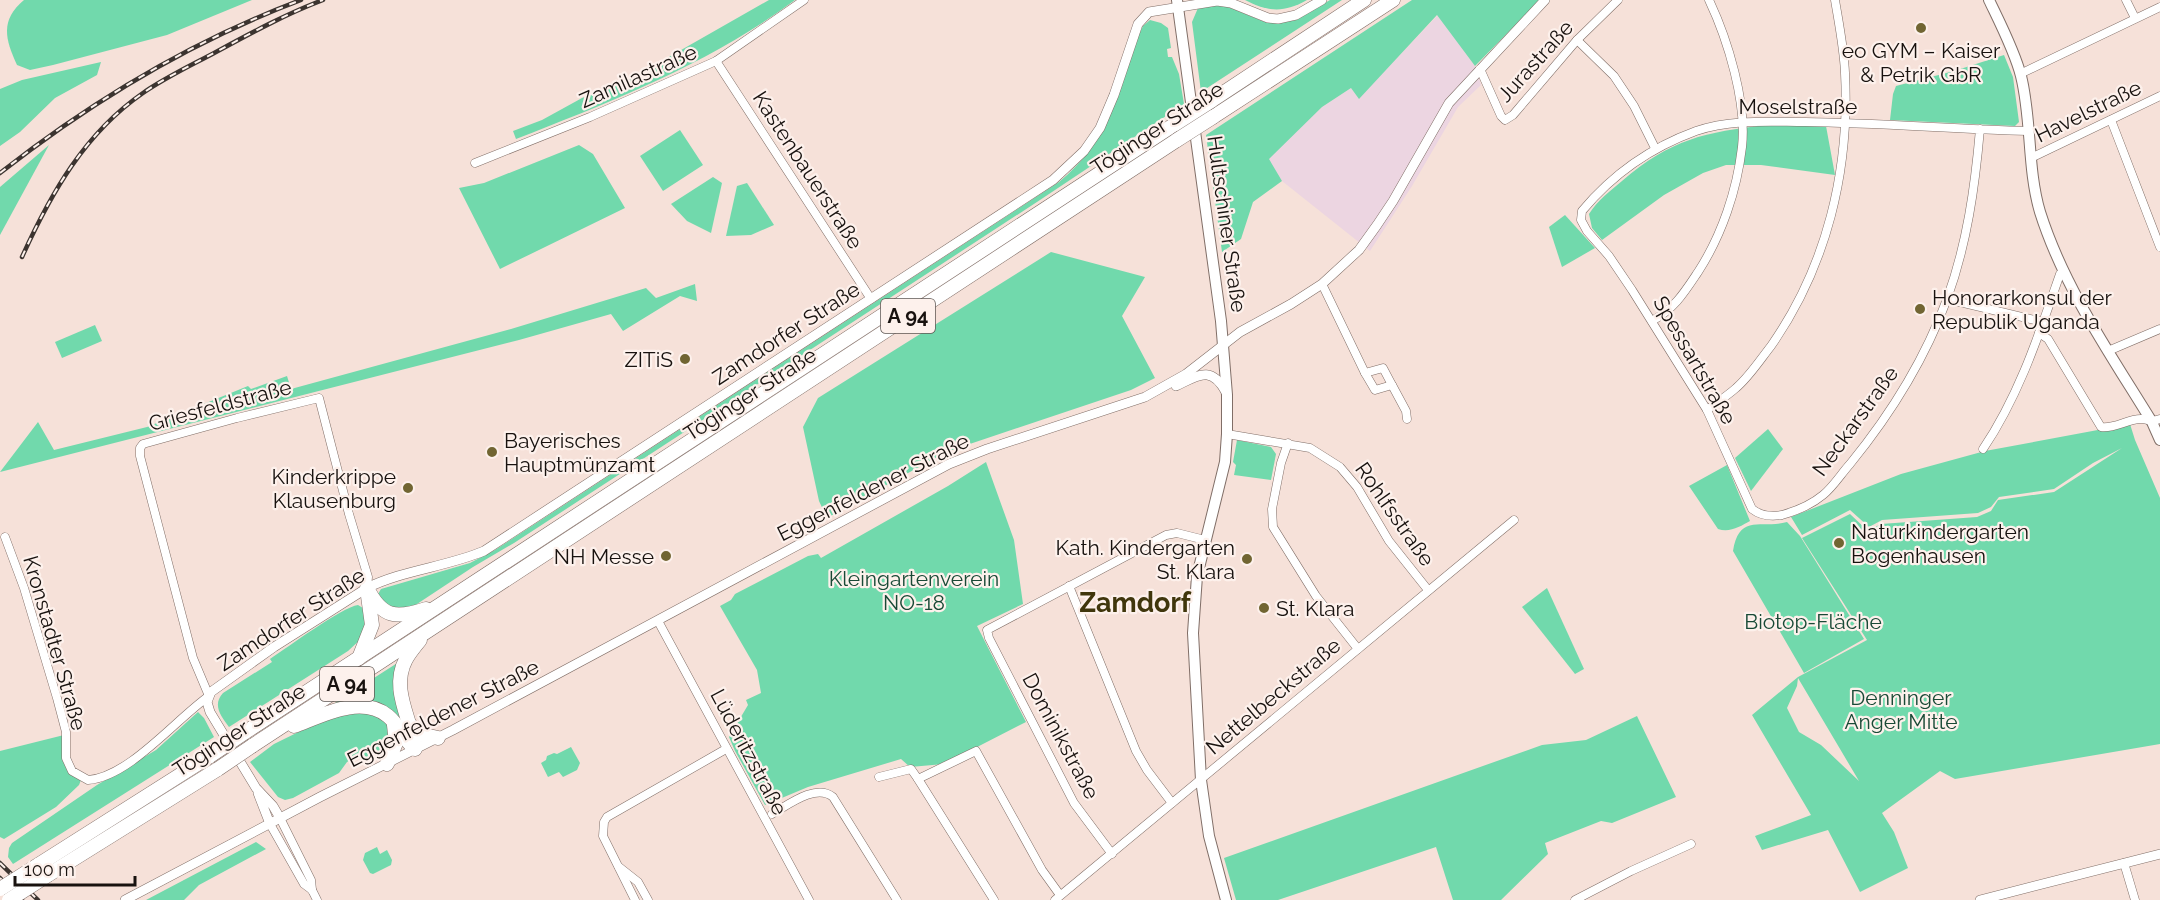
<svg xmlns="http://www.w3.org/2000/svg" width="2160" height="900" viewBox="0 0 2160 900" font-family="Raleway,sans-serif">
<rect width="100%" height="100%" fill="#f6e1d9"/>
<path fill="#ecd5e1" d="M 1438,15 L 1475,66 L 1481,85 L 1458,107 L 1412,186 L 1370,251 L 1282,181 L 1268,159 L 1322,107 L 1351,88 L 1359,98 Z"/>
<g fill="#71d9ac" fill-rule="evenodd">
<path d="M 24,0 L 252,0 L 167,35 L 53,65 L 30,70 L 17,65 C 5,39 0,20 24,0 Z"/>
<path d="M 769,0 L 795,0 C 709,64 615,100 516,139 L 513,131 L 542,120 L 582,98 L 625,82 Z"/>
<path d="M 1245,0 L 1307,0 C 1284,13 1268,12 1245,0 Z"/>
<path d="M 1330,0 L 1342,0 L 1201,92 L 1192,22 L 1198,8 L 1221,4 L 1265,22 L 1280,22 L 1296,20 Z"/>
<path d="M 1412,0 L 1540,0 L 1475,66 L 1437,15 L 1359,99 L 1351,88 L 1322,107 L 1269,159 L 1282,181 L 1253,202 L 1241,239 L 1222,252 L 1206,135 Z"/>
<path d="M 1150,20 L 1161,23 L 1168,28 L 1171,48 L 1167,49 L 1168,57 L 1172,57 L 1179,74 L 1184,104 L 1040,200 L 514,543 L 473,567 L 417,604 L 405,610 L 387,607 L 378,594 L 381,589 L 470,563 L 495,550 L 1059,182 C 1108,142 1119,94 1138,36 L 1143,26 Z"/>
<path d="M 2004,55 L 2013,77 L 2019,122 L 2015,126 L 1890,120 L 1893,94 L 1896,86 L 1954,71 Z"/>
<path d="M 101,62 L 97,75 L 55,98 L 20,132 L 0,146 L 0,89 L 22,80 Z"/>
<path d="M 1767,125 L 1826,126 L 1835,175 L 1761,165 L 1726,165 L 1703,173 L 1664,195 L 1602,240 L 1592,228 L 1589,214 C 1598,200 1610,191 1622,181 C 1671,139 1705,132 1767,125 Z"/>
<path d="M 680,130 L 703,165 L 663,191 L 640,156 Z"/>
<path d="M 49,145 L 0,235 L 0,187 Z"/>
<path d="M 579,145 L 593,154 L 625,208 L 500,269 L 459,188 L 484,183 Z"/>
<path d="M 713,177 L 722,183 L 711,233 L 687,221 L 671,204 Z"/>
<path d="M 747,183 L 774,225 L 751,235 L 726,236 L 737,186 Z"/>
<path d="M 1565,215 L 1595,248 L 1562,267 L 1549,227 Z"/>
<path d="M 1051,252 L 1145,277 L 1122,316 L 1155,378 L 1131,390 L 946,452 L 827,518 L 819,501 L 803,427 L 818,398 Z"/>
<path d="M 695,284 L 697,301 L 680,296 L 623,331 L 611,314 L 519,340 L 0,472 L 38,422 L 54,450 L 147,427 L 248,386 L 251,389 L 287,376 L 291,389 L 511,329 L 646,288 L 656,298 Z"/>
<path d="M 95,325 L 102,341 L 62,358 L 55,342 Z"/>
<path d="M 2130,424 L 2135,440 L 2160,498 L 2160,744 L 1955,779 L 1940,771 L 1882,813 L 1894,832 L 1908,868 L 1860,892 L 1828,830 L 1762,850 L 1755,836 L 1811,815 L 1752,715 L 1798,677 L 1867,640 L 1802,538 L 1850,514 L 1868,531 L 1881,524 L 1977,517 L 1991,511 L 1998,500 L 2054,492 L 2122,448 L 2093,463 L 2054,489 L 1999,497 L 1991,507 L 1978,513 L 1882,520 L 1869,527 L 1850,510 L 1802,535 L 1791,517 L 1901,474 L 1985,451 ZM 1798,678 L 1859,781 L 1821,745 L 1799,732 L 1787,708 L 1797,686 Z"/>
<path d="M 1768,429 L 1783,449 L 1751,491 L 1735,458 Z"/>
<path d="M 1237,440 L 1271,447 L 1276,454 L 1271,480 L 1234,475 L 1236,465 L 1233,462 Z"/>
<path d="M 986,462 L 1014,540 L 1023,604 L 977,626 L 1026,722 L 944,764 L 910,767 L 901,759 L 808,787 L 765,805 L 735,751 L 729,737 L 748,705 L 746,700 L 761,693 L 757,670 L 720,606 L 731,600 L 735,594 L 808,556 L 818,554 L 821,558 L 948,486 Z"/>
<path d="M 1727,465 L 1750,521 C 1741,526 1730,533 1718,529 L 1689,486 Z"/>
<path d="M 1787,522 L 1800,536 L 1864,639 L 1804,673 L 1733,551 C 1739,513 1761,529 1787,522 Z"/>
<path d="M 1547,588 L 1584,669 L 1575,674 L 1522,607 Z"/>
<path d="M 358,605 L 363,608 L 368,619 L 362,638 L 348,651 L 229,727 C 221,716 212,705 223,693 L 272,662 L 270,659 C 287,648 342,607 358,605 Z"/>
<path d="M 402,660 L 404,724 L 391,713 L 324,710 Z"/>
<path d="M 198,712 L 204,718 L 214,737 L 13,864 L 8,857 L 9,848 L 12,843 L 97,785 L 156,750 Z"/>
<path d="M 368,712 L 381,717 L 389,725 L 390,746 L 369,757 L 357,757 L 347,762 L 339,773 L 293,798 L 285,800 L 278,797 L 250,762 L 274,744 L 331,716 Z"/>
<path d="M 1637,716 L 1676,797 L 1612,823 L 1601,821 L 1545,843 L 1548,854 L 1501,900 L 1453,900 L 1436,847 L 1278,900 L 1236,900 L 1224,858 L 1542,745 L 1586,740 Z"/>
<path d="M 64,735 L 64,758 L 81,780 L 79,785 L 56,807 L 4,839 L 0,837 L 0,751 Z"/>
<path d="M 571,747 L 580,763 L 577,770 L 563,777 L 559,772 L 548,777 L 541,763 L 546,760 L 547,756 L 554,753 L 557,754 Z"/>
<path d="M 256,842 L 266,849 L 199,885 L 184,900 L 146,900 Z"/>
<path d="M 377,847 L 380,854 L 387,850 L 392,860 L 391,865 L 373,874 L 370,873 L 363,860 L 365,853 Z"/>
</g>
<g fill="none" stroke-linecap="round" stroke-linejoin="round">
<defs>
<g id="minor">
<path d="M 2126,0 L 2135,18"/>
<path d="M 1577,40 L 1614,76 L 1634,106 L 1655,148"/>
<path d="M 716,61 L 871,299"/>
<path d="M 1480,69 L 1501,116 L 1505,120 L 1513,115 L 1577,40 L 1618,0"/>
<path d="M 2020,74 L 2160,7"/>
<path d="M 2111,120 L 2160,247"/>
<path d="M 1980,129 C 1975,187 1967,244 1947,299 C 1925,359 1890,415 1850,464 C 1841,474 1833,487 1823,495 C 1811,505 1796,511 1782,515 C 1771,517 1761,516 1752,509 L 1707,410 L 1632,290 L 1609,256 L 1587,231 L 1581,220 L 1582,211 C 1612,175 1652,147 1696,131 C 1731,119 1769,122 1805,122 C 1879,123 1953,129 2028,131"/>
<path d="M 2031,158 L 2160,96"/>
<path d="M 475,163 L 590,117 L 716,61 L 804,0"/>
<path d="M 1322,284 L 1365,373 L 1383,368 L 1392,385"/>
<path d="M 1947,299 L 2043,322"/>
<path d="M 1652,321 C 1675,308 1684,293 1698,272 C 1722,235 1737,190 1742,147 C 1747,103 1728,40 1709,0"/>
<path d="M 2039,333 L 2048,339 L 2101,427 C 2115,429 2127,419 2141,419 C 2150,419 2149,423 2160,419"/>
<path d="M 2108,351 L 2160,329"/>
<path d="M 1365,373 L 1375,390 L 1392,385 L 1406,411 L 1407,419"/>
<path d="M 1707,410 C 1716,403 1727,396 1736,388 C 1749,377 1760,360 1771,346 C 1827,266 1850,170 1845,73 C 1844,49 1839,24 1835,0"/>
<path d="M 1227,434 L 1310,448 L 1340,467 L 1357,487 L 1389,541 L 1428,590"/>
<path d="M 1288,443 L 1281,463 L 1272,509 L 1273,527 L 1316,596 L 1358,649"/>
<path d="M 1983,449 C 2019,396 2039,334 2060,274 L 2064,271"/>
<path d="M 5,537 L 24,588 L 57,698 L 66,732 L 66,758 L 72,771 L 88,780 C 129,777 175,720 209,696 L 193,658 L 140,456 L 140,448 L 143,444 L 237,418 L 319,398 L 349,514 L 368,577 L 367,588"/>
<path d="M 1069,586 L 1136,751 L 1147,770 L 1172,803"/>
<path d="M 658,621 L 809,900"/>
<path d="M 879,777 L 911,769 L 918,779 L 976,751 L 1042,870 L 1060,895"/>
<path d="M 918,779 L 994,900"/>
<path d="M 772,814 C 788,805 816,783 833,797 L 897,900"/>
<path d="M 280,818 L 311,880 L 312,890"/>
<path d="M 270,824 L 304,884 L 312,890 L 317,900"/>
<path d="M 1112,854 L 1074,803 L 989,638 L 987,630 L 1166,535 L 1177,533 L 1205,540"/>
<path d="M 2124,863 L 2135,900"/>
<path d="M 619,867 L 638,882 L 648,900"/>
<path d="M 635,900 L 603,836 L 604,822 L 607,817 L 726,749"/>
<path d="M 1055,900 L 1514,520"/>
<path d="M 1575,900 L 1631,871 L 1691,844"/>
</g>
<g id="tertiary">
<path d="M 1176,386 C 1199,375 1211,365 1226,392"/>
<path d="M 258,793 L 270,824"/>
<path d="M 280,818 L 273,806 L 256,788 L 210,712 L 207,702 L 211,692 L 274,647 L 367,588 C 403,570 446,567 484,551 L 1053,180 L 1084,151 L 1100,128 L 1114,95 L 1138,24 L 1149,12 L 1217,1 L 1231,3 L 1268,18 L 1278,19 L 1296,15 L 1322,0"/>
<path d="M 125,900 L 320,797 L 453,730 L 949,464 L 987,449 L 1145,397 L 1186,374 L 1240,332 L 1291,304 L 1322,284 L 1359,250 L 1377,225 L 1393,201 L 1449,103 L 1545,0"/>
<path d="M 1980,900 L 2160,854"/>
</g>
<g id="secondary">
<path d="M 1177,0 L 1221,321 L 1227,395 L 1227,434 L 1225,462 L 1197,576 L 1193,633 L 1201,780 L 1209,836 L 1226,900"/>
<path d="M 1989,0 C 2000,23 2015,52 2021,76 C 2032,120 2027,168 2040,212 C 2064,288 2111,355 2152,422 L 2160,440"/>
</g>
<g id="motorway">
<path d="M 1211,101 L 1364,0"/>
<path d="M 1213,117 L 1393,0"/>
<path d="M 367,588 C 382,618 396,619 426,609"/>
<path d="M 359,658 L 372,625 L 368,596"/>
<path d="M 409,724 L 420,734 L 438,738"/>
<path d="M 294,726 C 321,716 361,694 388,716 C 399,725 404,740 415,749"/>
<path d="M 244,733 L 1175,124"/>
<path d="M 252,746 L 1177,140"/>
<path d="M 415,748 C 411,718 390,689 406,659 C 410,652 415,646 420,640"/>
<path d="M 387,764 L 396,743 L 394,725"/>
<path d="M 38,865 L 210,756"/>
<path d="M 48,875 L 218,769"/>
</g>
</defs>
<use href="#minor" stroke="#806e67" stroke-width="9"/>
<use href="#tertiary" stroke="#806e67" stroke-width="10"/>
<use href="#secondary" stroke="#806e67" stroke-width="12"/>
<use href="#motorway" stroke="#806e67" stroke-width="15"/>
<use href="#minor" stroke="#fff" stroke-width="8"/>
<use href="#tertiary" stroke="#fff" stroke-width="9"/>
<use href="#secondary" stroke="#fff" stroke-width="10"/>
<use href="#motorway" stroke="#fff" stroke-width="14"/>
<defs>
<g id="rail">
<path d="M 0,173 C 92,101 192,41 301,0"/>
<path d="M 22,257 C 51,193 85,133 143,93 C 166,77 192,65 216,52 C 251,33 286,14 323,0"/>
<path d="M 0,863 L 38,900"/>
<path d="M 0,878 L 22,900"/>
</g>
</defs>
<use href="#rail" stroke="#3c3430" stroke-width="4.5"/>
<use href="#rail" stroke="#fdf1ec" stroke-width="2" stroke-dasharray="7" stroke-linecap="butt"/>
<defs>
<g id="motorway-bridge">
<path d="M 1175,124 L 1211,101"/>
<path d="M 1177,140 L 1213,117"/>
<path d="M 210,756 L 244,733"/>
<path d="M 218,769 L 252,746"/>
<path d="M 0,889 L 38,865"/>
<path d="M 9,900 L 48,875"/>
</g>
</defs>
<use href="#motorway-bridge" stroke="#806e67" stroke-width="15" stroke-linecap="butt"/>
<use href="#motorway-bridge" stroke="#fff" stroke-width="14"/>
</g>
<g fill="#716532" stroke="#fdf1ec" stroke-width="2">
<circle cx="1921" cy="28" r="6"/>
<circle cx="1920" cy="309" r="6"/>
<circle cx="685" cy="359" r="6"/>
<circle cx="492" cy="452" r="6"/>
<circle cx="408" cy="488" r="6"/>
<circle cx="1839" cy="543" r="6"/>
<circle cx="666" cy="556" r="6"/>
<circle cx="1247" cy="559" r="6"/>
<circle cx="1264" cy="608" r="6"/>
</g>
<g text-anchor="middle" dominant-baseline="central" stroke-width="4.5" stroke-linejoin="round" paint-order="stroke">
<g fill="#fdf1ec" stroke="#5d5551" stroke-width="1.5">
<rect x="881" y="299" width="54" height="34" rx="4.5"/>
<rect x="320" y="667" width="54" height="34" rx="4.5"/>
</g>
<g font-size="20" font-weight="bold" fill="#18120f">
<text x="908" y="316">A 94</text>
<text x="347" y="684">A 94</text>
</g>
<g font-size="21" fill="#18120f" stroke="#fdf1ec" text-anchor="start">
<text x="1921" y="50" text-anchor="middle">eo GYM – Kaiser<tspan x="1921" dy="24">&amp; Petrik GbR</tspan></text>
<text x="1932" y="297">Honorarkonsul der<tspan x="1932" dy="24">Republik Uganda</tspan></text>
<text x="673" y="359" text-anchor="end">ZITiS</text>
<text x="504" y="440">Bayerisches<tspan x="504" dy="24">Hauptmünzamt</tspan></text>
<text x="396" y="476" text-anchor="end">Kinderkrippe<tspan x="396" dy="24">Klausenburg</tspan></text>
<text x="1851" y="531">Naturkindergarten<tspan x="1851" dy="24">Bogenhausen</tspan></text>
<text x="1235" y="547" text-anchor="end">Kath. Kindergarten<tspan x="1235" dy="24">St. Klara</tspan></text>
<text x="654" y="556" text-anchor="end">NH Messe</text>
<text x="1276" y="608">St. Klara</text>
</g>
<g font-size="21" fill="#18120f" stroke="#fdf1ec">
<text transform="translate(1535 61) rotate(-48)">Jurastraße</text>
<text transform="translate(638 76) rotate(-24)">Zamilastraße</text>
<text x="1798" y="106">Moselstraße</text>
<text transform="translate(2088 111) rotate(-26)">Havelstraße</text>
<text transform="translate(1157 128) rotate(-33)">Töginger Straße</text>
<text transform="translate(808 170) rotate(57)">Kastenbauerstraße</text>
<text transform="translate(1227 224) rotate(82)">Hultschiner Straße</text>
<text transform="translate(786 333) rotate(-33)">Zamdorfer Straße</text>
<text transform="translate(1695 360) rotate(60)">Spessartstraße</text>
<text transform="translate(750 394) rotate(-33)">Töginger Straße</text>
<text transform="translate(220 405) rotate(-15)">Griesfeldstraße</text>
<text transform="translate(1855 421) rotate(-54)">Neckarstraße</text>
<text transform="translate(873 487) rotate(-27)">Eggenfeldener Straße</text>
<text transform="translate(1395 514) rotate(55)">Rohlfsstraße</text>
<text transform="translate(291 619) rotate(-33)">Zamdorfer Straße</text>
<text transform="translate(55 643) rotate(74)">Kronstadter Straße</text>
<text transform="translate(1273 696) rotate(-40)">Nettelbeckstraße</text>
<text transform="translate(443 713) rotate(-27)">Eggenfeldener Straße</text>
<text transform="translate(239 730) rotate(-33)">Töginger Straße</text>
<text transform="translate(1061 736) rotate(62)">Dominikstraße</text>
<text transform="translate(749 752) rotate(62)">Lüderitzstraße</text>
</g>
<g font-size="21" fill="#194a36" stroke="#fdf1ec">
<text x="914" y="578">Kleingartenverein<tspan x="914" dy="24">NO-18</tspan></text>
<text x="1813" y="621">Biotop-Fläche</text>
<text x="1901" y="697">Denninger<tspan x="1901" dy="24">Anger Mitte</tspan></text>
</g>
<g font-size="27" font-weight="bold" fill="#40360c" stroke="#fdf1ec">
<text x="1135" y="602">Zamdorf</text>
</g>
</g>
<path d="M15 876v9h120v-9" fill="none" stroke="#18120f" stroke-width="3"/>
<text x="24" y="876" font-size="18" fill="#18120f" stroke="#fdf1ec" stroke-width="4.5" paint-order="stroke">100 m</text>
</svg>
